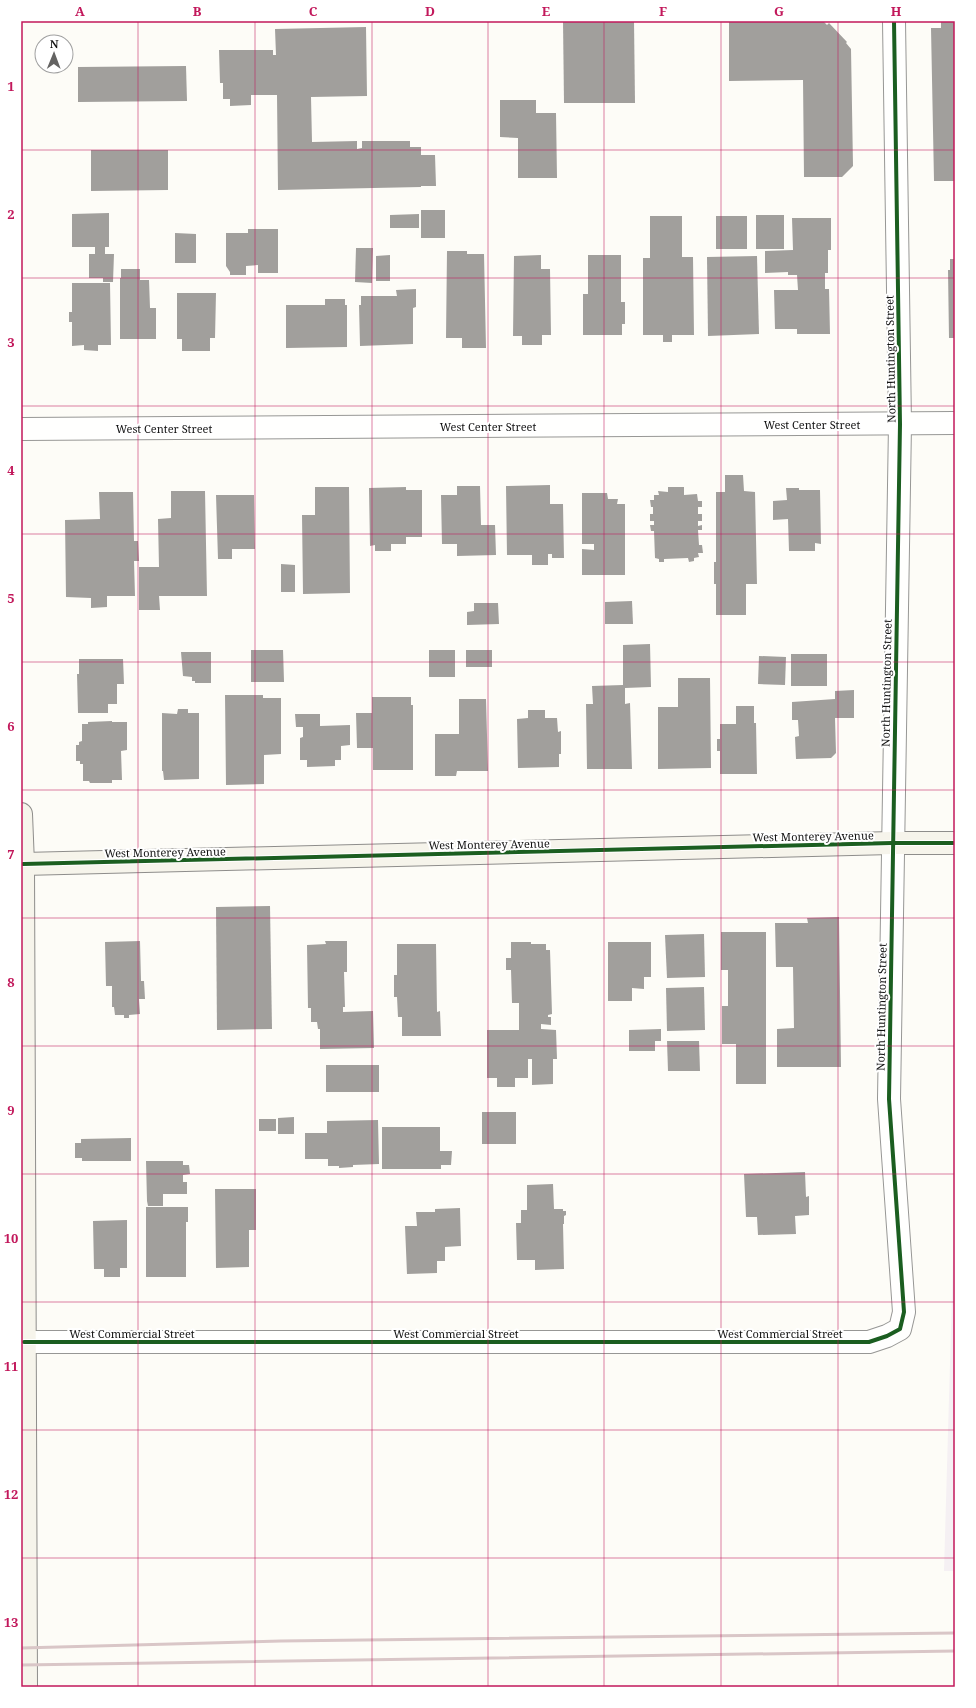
<svg xmlns="http://www.w3.org/2000/svg" width="976" height="1708" viewBox="0 0 976 1708" font-family="'Noto Serif',serif">
<rect width="100%" height="100%" fill="#fdfcf7"/>
<path fill="#f5f0f3" d="M 955,1191 L 955,1571 L 944,1571 Z"/>
<g fill="#a19f9c">
<path d="M 563,21 L 634,21 L 635,103 L 564,103 Z"/>
<path d="M 823,21 L 827,25 L 829,23 L 847,42 L 846,43 L 851,49 L 853,166 L 842,177 L 804,177 L 803,80 L 729,81 L 729,22 Z"/>
<path d="M 941,21 L 955,21 L 955,181 L 934,181 L 931,28 L 941,28 Z"/>
<path d="M 366,27 L 367,96 L 311,97 L 312,142 L 357,141 L 357,149 L 362,148 L 362,141 L 410,141 L 410,147 L 421,147 L 421,155 L 435,155 L 436,186 L 421,186 L 421,187 L 278,190 L 277,95 L 251,95 L 251,105 L 230,106 L 230,99 L 223,99 L 223,83 L 220,83 L 219,50 L 273,50 L 273,55 L 276,55 L 275,29 Z"/>
<path d="M 186,66 L 187,101 L 78,102 L 78,67 Z"/>
<path d="M 500,100 L 536,100 L 536,113 L 556,113 L 557,178 L 518,178 L 518,138 L 500,137 Z"/>
<path d="M 91,150 L 168,150 L 168,190 L 91,191 Z"/>
<rect x="421" y="210" width="24" height="28"/>
<path d="M 109,213 L 109,247 L 105,247 L 105,254 L 114,254 L 113,282 L 103,282 L 103,278 L 89,278 L 89,254 L 95,254 L 95,247 L 72,247 L 72,214 Z"/>
<path d="M 419,214 L 419,228 L 390,228 L 390,215 Z"/>
<rect x="756" y="215" width="28" height="34"/>
<path d="M 650,216 L 682,216 L 682,257 L 693,257 L 694,335 L 672,335 L 672,342 L 663,342 L 663,335 L 643,335 L 643,258 L 650,258 Z"/>
<rect x="716" y="216" width="31" height="33"/>
<path d="M 792,218 L 831,218 L 831,250 L 828,250 L 828,273 L 825,273 L 825,289 L 829,289 L 830,334 L 797,334 L 797,329 L 775,329 L 774,290 L 798,290 L 797,275 L 788,275 L 788,272 L 765,273 L 765,251 L 793,250 Z"/>
<path d="M 248,229 L 278,229 L 278,273 L 258,273 L 258,265 L 246,266 L 246,275 L 230,275 L 230,272 L 226,266 L 226,233 L 248,233 Z"/>
<path d="M 175,233 L 196,234 L 196,263 L 175,263 Z"/>
<path d="M 356,248 L 373,248 L 372,283 L 355,282 Z"/>
<path d="M 447,251 L 467,251 L 467,254 L 484,254 L 486,348 L 462,348 L 462,338 L 446,338 Z"/>
<path d="M 390,255 L 390,281 L 376,281 L 376,256 Z"/>
<path d="M 541,255 L 541,269 L 550,269 L 551,335 L 542,335 L 542,345 L 522,345 L 522,336 L 513,336 L 514,256 Z"/>
<path d="M 588,255 L 621,255 L 621,302 L 625,302 L 625,324 L 622,324 L 622,335 L 583,335 L 583,294 L 588,294 Z"/>
<path d="M 757,256 L 759,334 L 708,336 L 707,257 Z"/>
<path d="M 950,259 L 955,259 L 955,338 L 949,338 L 948,270 L 950,270 Z"/>
<path d="M 121,269 L 140,269 L 140,280 L 149,280 L 150,308 L 156,308 L 156,339 L 120,339 L 120,278 L 121,278 Z"/>
<path d="M 72,283 L 110,283 L 111,345 L 98,345 L 98,351 L 84,350 L 84,345 L 72,346 L 72,322 L 69,322 L 69,312 L 72,312 Z"/>
<path d="M 416,289 L 416,307 L 413,308 L 413,344 L 360,346 L 359,305 L 361,305 L 361,296 L 397,296 L 396,290 Z"/>
<path d="M 177,293 L 216,293 L 215,338 L 210,338 L 210,351 L 182,351 L 182,339 L 177,339 Z"/>
<path d="M 325,299 L 345,299 L 345,305 L 347,305 L 347,347 L 286,348 L 286,305 L 325,305 Z"/>
<path d="M 725,475 L 743,475 L 744,491 L 755,492 L 757,584 L 746,584 L 746,615 L 716,615 L 716,584 L 714,584 L 714,562 L 716,562 L 716,492 L 725,492 Z"/>
<path d="M 550,485 L 550,504 L 563,504 L 564,558 L 552,558 L 552,554 L 548,554 L 548,565 L 532,565 L 532,555 L 507,555 L 506,486 Z"/>
<path d="M 457,486 L 480,486 L 481,525 L 495,525 L 496,555 L 457,556 L 457,544 L 442,544 L 441,495 L 457,495 Z"/>
<path d="M 315,487 L 349,487 L 350,593 L 303,594 L 302,515 L 315,515 Z"/>
<path d="M 406,487 L 406,490 L 422,490 L 422,537 L 406,537 L 406,544 L 391,544 L 391,551 L 375,551 L 375,545 L 370,546 L 369,488 Z"/>
<path d="M 668,487 L 684,487 L 684,495 L 697,494 L 698,501 L 702,501 L 702,507 L 698,507 L 698,514 L 702,514 L 702,521 L 698,521 L 698,526 L 702,525 L 702,530 L 698,530 L 699,545 L 702,545 L 703,553 L 698,553 L 699,557 L 694,558 L 694,561 L 689,562 L 688,558 L 664,559 L 664,562 L 659,562 L 659,559 L 655,558 L 654,531 L 651,531 L 650,525 L 654,525 L 654,521 L 650,521 L 650,514 L 653,514 L 653,507 L 651,507 L 650,500 L 654,500 L 654,495 L 659,495 L 658,491 L 668,492 Z"/>
<path d="M 786,488 L 799,488 L 799,490 L 820,490 L 821,544 L 815,543 L 815,551 L 789,551 L 788,519 L 773,520 L 773,501 L 787,500 Z"/>
<path d="M 171,491 L 205,491 L 207,596 L 159,596 L 160,610 L 139,610 L 139,567 L 159,567 L 158,519 L 171,518 Z"/>
<path d="M 99,492 L 133,492 L 134,541 L 138,541 L 139,561 L 134,561 L 135,596 L 107,596 L 107,607 L 91,608 L 91,598 L 66,597 L 65,520 L 100,519 Z"/>
<path d="M 582,493 L 607,493 L 608,499 L 618,499 L 617,504 L 625,504 L 625,575 L 582,575 L 582,549 L 594,550 L 594,544 L 582,544 Z"/>
<path d="M 216,495 L 254,495 L 255,549 L 232,549 L 232,559 L 218,559 Z"/>
<path d="M 281,564 L 295,565 L 295,592 L 281,592 Z"/>
<path d="M 632,601 L 633,624 L 605,624 L 605,602 Z"/>
<path d="M 474,603 L 498,603 L 499,624 L 467,625 L 467,612 L 474,611 Z"/>
<path d="M 650,644 L 651,687 L 625,688 L 625,704 L 630,703 L 632,769 L 587,769 L 586,704 L 593,704 L 592,686 L 623,685 L 623,645 Z"/>
<path d="M 251,650 L 283,650 L 284,682 L 251,682 Z"/>
<rect x="429" y="650" width="26" height="27"/>
<rect x="466" y="650" width="26" height="17"/>
<path d="M 181,652 L 211,652 L 211,683 L 195,683 L 195,681 L 192,681 L 192,677 L 183,676 Z"/>
<rect x="791" y="654" width="36" height="32"/>
<path d="M 759,656 L 786,657 L 785,685 L 758,684 Z"/>
<path d="M 79,659 L 123,659 L 124,684 L 117,684 L 117,704 L 108,704 L 108,713 L 78,713 L 77,674 L 79,674 Z"/>
<path d="M 678,678 L 710,678 L 711,768 L 658,769 L 658,707 L 678,707 Z"/>
<path d="M 854,690 L 854,718 L 835,718 L 836,753 L 831,758 L 796,759 L 795,737 L 799,736 L 798,720 L 792,720 L 792,702 L 835,699 L 835,691 Z"/>
<path d="M 225,695 L 263,695 L 263,698 L 281,698 L 281,754 L 264,755 L 264,784 L 226,785 Z"/>
<path d="M 372,697 L 411,697 L 411,705 L 413,705 L 413,770 L 373,770 L 373,748 L 357,748 L 356,713 L 372,713 Z"/>
<path d="M 459,699 L 486,699 L 488,771 L 457,771 L 456,776 L 435,776 L 435,734 L 459,734 Z"/>
<path d="M 736,706 L 754,706 L 754,723 L 756,723 L 757,774 L 720,774 L 720,751 L 717,751 L 717,739 L 720,739 L 720,724 L 736,724 Z"/>
<path d="M 178,709 L 188,709 L 188,713 L 199,713 L 199,779 L 164,780 L 163,771 L 162,771 L 162,713 L 177,714 Z"/>
<path d="M 528,710 L 545,710 L 545,718 L 557,718 L 558,732 L 561,731 L 561,754 L 559,754 L 559,767 L 518,768 L 517,719 L 528,718 Z"/>
<path d="M 295,714 L 320,714 L 320,726 L 350,725 L 350,745 L 341,746 L 341,760 L 335,760 L 335,766 L 307,767 L 307,760 L 300,760 L 300,738 L 303,737 L 303,727 L 296,727 Z"/>
<path d="M 112,721 L 112,722 L 127,722 L 127,750 L 121,751 L 122,780 L 112,780 L 112,783 L 90,783 L 89,781 L 83,781 L 83,764 L 80,764 L 80,761 L 76,761 L 76,745 L 79,745 L 79,742 L 82,741 L 82,724 L 88,724 L 88,722 Z"/>
<path d="M 270,906 L 272,1029 L 217,1030 L 216,907 Z"/>
<path d="M 839,917 L 841,1067 L 777,1067 L 777,1029 L 794,1028 L 793,967 L 776,967 L 775,923 L 808,923 L 807,918 Z"/>
<path d="M 721,932 L 766,932 L 766,1084 L 736,1084 L 736,1044 L 722,1044 L 722,1006 L 728,1006 L 728,970 L 721,970 Z"/>
<path d="M 704,934 L 705,977 L 667,978 L 665,935 Z"/>
<path d="M 140,941 L 141,981 L 144,981 L 145,999 L 139,999 L 140,1014 L 129,1015 L 129,1018 L 124,1018 L 124,1015 L 115,1015 L 114,1007 L 112,1007 L 112,986 L 106,986 L 105,942 Z"/>
<path d="M 325,941 L 347,941 L 347,972 L 344,972 L 345,1007 L 343,1007 L 343,1012 L 373,1011 L 374,1048 L 320,1049 L 320,1029 L 318,1029 L 317,1022 L 311,1022 L 311,1008 L 308,1008 L 307,945 L 326,944 Z"/>
<path d="M 511,942 L 531,942 L 531,944 L 546,944 L 546,950 L 550,950 L 552,1014 L 548,1015 L 548,1017 L 551,1017 L 551,1025 L 541,1024 L 541,1029 L 556,1030 L 557,1059 L 553,1059 L 553,1084 L 532,1085 L 532,1059 L 528,1059 L 528,1078 L 515,1078 L 515,1087 L 497,1087 L 497,1078 L 487,1078 L 487,1030 L 519,1030 L 519,1003 L 512,1003 L 511,970 L 506,970 L 506,958 L 511,958 Z"/>
<path d="M 608,942 L 651,942 L 651,977 L 644,977 L 644,989 L 632,988 L 632,1001 L 608,1001 Z"/>
<path d="M 397,944 L 436,944 L 437,1012 L 440,1011 L 441,1036 L 402,1036 L 402,1017 L 398,1017 L 397,997 L 394,997 L 394,975 L 397,975 Z"/>
<path d="M 704,987 L 705,1030 L 667,1031 L 666,988 Z"/>
<path d="M 661,1029 L 661,1041 L 655,1041 L 655,1051 L 629,1051 L 629,1030 Z"/>
<path d="M 667,1041 L 699,1041 L 700,1071 L 668,1071 Z"/>
<rect x="326" y="1065" width="53" height="27"/>
<rect x="482" y="1112" width="34" height="32"/>
<path d="M 294,1117 L 294,1134 L 278,1134 L 278,1118 Z"/>
<rect x="259" y="1119" width="17" height="12"/>
<path d="M 378,1120 L 379,1164 L 353,1165 L 353,1167 L 339,1168 L 339,1166 L 328,1166 L 328,1159 L 305,1159 L 305,1133 L 327,1133 L 327,1121 Z"/>
<path d="M 382,1127 L 440,1127 L 440,1151 L 452,1151 L 451,1165 L 441,1165 L 441,1169 L 382,1169 Z"/>
<path d="M 131,1138 L 131,1161 L 82,1161 L 82,1158 L 75,1158 L 75,1143 L 81,1143 L 81,1139 Z"/>
<path d="M 146,1161 L 183,1161 L 183,1165 L 189,1165 L 190,1174 L 183,1175 L 183,1182 L 187,1182 L 187,1194 L 163,1194 L 163,1206 L 148,1206 L 147,1201 Z"/>
<path d="M 805,1172 L 806,1197 L 809,1196 L 809,1215 L 795,1216 L 796,1234 L 758,1235 L 757,1217 L 746,1217 L 744,1174 Z"/>
<path d="M 553,1184 L 554,1209 L 563,1209 L 563,1211 L 566,1211 L 566,1215 L 564,1216 L 564,1224 L 563,1224 L 564,1269 L 535,1270 L 535,1260 L 517,1260 L 516,1223 L 521,1223 L 521,1210 L 527,1210 L 527,1185 Z"/>
<path d="M 215,1189 L 256,1189 L 256,1230 L 249,1230 L 249,1267 L 216,1268 Z"/>
<path d="M 146,1207 L 188,1207 L 188,1222 L 186,1222 L 186,1277 L 146,1277 Z"/>
<path d="M 460,1208 L 461,1246 L 445,1247 L 445,1261 L 437,1261 L 437,1273 L 407,1274 L 405,1226 L 417,1226 L 416,1212 L 435,1212 L 435,1209 Z"/>
<path d="M 127,1220 L 127,1268 L 120,1268 L 120,1277 L 104,1277 L 104,1269 L 94,1269 L 93,1221 Z"/>
</g>
<g fill="none" stroke-linecap="round" stroke-linejoin="round">
<defs>
<g id="street">
<path d="M 21,429 L 955,423"/>
<path d="M 24,1342 L 869,1342 L 887,1336 L 900,1329 L 904,1312 L 889,1099 L 900,424 L 894,21"/>
</g>
<g id="secondary">
<path d="M 21,814 L 23,864 L 26,1687"/>
<path d="M 23,864 L 892,843 L 955,843"/>
</g>
</defs>
<use href="#street" stroke="#979795" stroke-width="24"/>
<use href="#secondary" stroke="#8e8d8b" stroke-width="24"/>
<use href="#street" stroke="#fffffe" stroke-width="22"/>
<use href="#secondary" stroke="#f6f4eb" stroke-width="22"/>
<g stroke="#d9c6c7" stroke-width="3">
<path d="M 21,1648 L 281,1641 L 955,1633"/>
<path d="M 21,1665 L 955,1651"/>
</g>
<defs>
<g id="cycleway">
<path d="M 23,864 L 892,843 L 955,843"/>
<path d="M 24,1342 L 869,1342 L 887,1336 L 900,1329 L 904,1312 L 889,1099 L 900,424 L 894,21"/>
</g>
</defs>
<use href="#cycleway" stroke="#fff" stroke-width="6"/>
<use href="#cycleway" stroke="#1b5e20" stroke-width="4"/>
</g>
<path fill="none" stroke="#c2185b" stroke-width="1" stroke-opacity="0.55" d="M 138,21 L 138,1687M 255,21 L 255,1687M 372,21 L 372,1687M 488,21 L 488,1687M 604,21 L 604,1687M 721,21 L 721,1687M 838,21 L 838,1687M 21,150 L 955,150M 21,278 L 955,278M 21,406 L 955,406M 21,534 L 955,534M 21,662 L 955,662M 21,790 L 955,790M 21,918 L 955,918M 21,1046 L 955,1046M 21,1174 L 955,1174M 21,1302 L 955,1302M 21,1430 L 955,1430M 21,1558 L 955,1558"/>
<g text-anchor="middle" dominant-baseline="central" stroke-width="4" stroke-linejoin="round" paint-order="stroke">
<g font-size="11" fill="#111" stroke="#fff">
<text transform="translate(890 359) rotate(-91)">North Huntington Street</text>
<text x="812" y="424">West Center Street</text>
<text x="488" y="426">West Center Street</text>
<text x="164" y="428">West Center Street</text>
<text transform="translate(886 683) rotate(-89)">North Huntington Street</text>
<text transform="translate(813 836) rotate(-1)">West Monterey Avenue</text>
<text transform="translate(489 844) rotate(-1)">West Monterey Avenue</text>
<text transform="translate(165 852) rotate(-1)">West Monterey Avenue</text>
<text transform="translate(881 1007) rotate(-89)">North Huntington Street</text>
<text x="132" y="1333">West Commercial Street</text>
<text x="456" y="1333">West Commercial Street</text>
<text x="780" y="1333">West Commercial Street</text>
</g>
</g>
<rect width="976" height="1708" fill="none" stroke="#ffffff" stroke-width="44"/>
<g transform="translate(54 54) rotate(1)"><circle r="19" fill="#ffffff" stroke="#a0a0a0"/>
<path d="M0-3L7 15L0 10L-7 15Z" fill="#646362"/>
<text y="-6" font-size="11" font-weight="bold" text-anchor="middle" fill="#111111">N</text>
</g>
<rect x="22" y="22" width="932" height="1664" fill="none" stroke="#c2185b" stroke-width="1.5"/>
<g font-size="13" text-anchor="middle" font-weight="bold" fill="#c2185b">
<text x="80" y="16">A</text>
<text x="197" y="16">B</text>
<text x="313" y="16">C</text>
<text x="430" y="16">D</text>
<text x="546" y="16">E</text>
<text x="663" y="16">F</text>
<text x="779" y="16">G</text>
<text x="896" y="16">H</text>
<text x="11" y="91">1</text>
<text x="11" y="219">2</text>
<text x="11" y="347">3</text>
<text x="11" y="475">4</text>
<text x="11" y="603">5</text>
<text x="11" y="731">6</text>
<text x="11" y="859">7</text>
<text x="11" y="987">8</text>
<text x="11" y="1115">9</text>
<text x="11" y="1243">10</text>
<text x="11" y="1371">11</text>
<text x="11" y="1499">12</text>
<text x="11" y="1627">13</text>
</g>
</svg>
